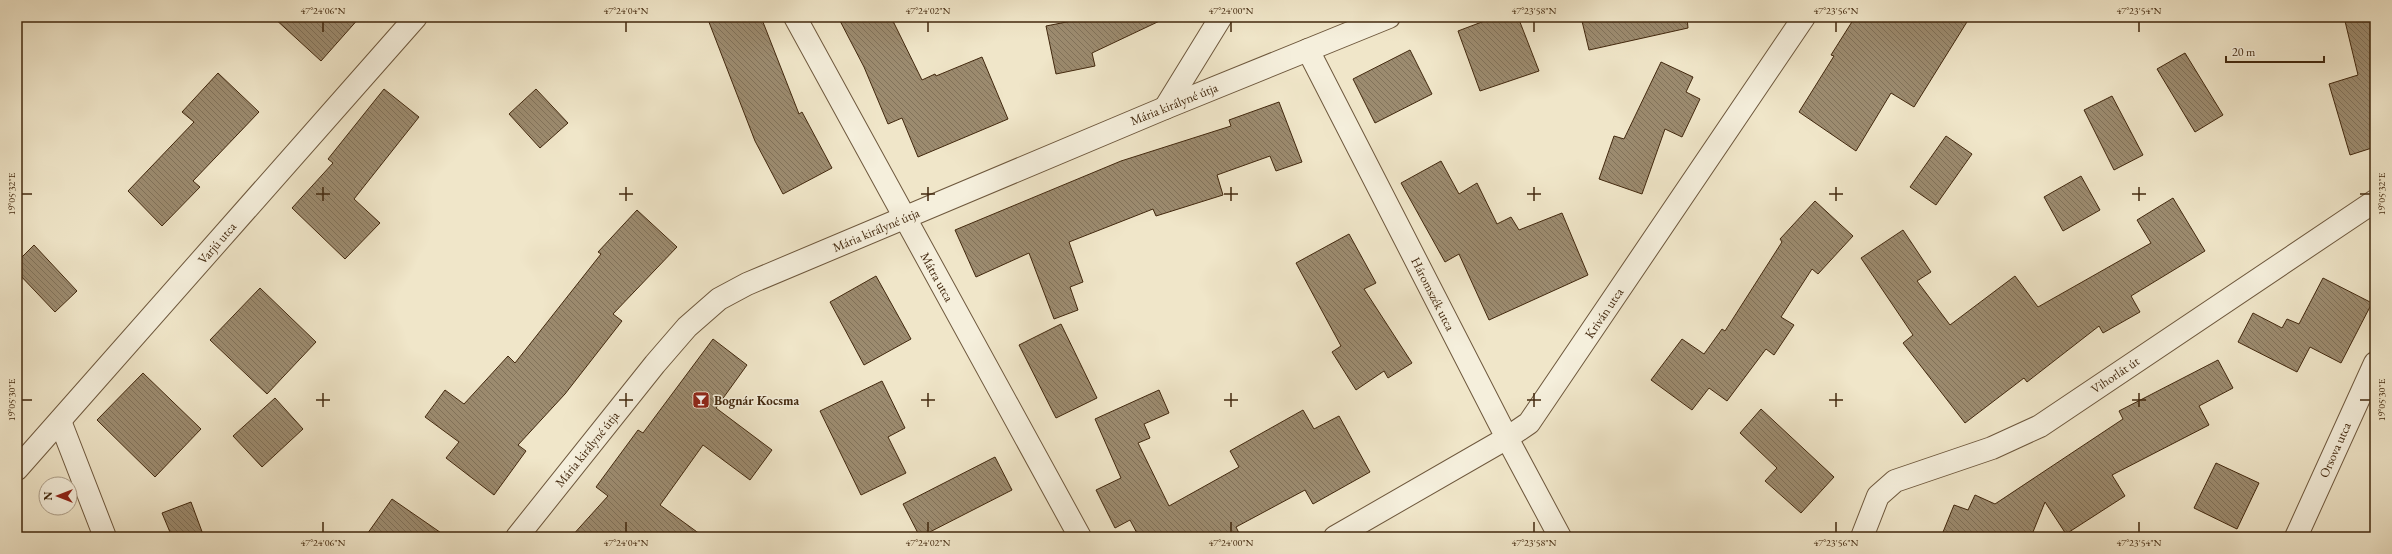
<svg xmlns="http://www.w3.org/2000/svg" width="2392" height="554" viewBox="0 0 2392 554" font-family="'EB Garamond',serif">
<defs>
<pattern id="building-back-hatch" width="6" height="6" patternUnits="userSpaceOnUse"><rect width="6" height="6" fill="#9c8b6f"/><path d="M-1 5l2 2M0 0l6 6M5-1l2 2" fill="none" stroke="#81725a"/></pattern>
</defs>
<rect width="100%" height="100%" fill="#f0e6c9"/>
<filter id="stains"><feTurbulence type="fractalNoise" baseFrequency=".005" numOctaves="4"/><feColorMatrix values="0 0 0 0 .2 0 0 0 0 .09 0 0 0 0 .02 0 0 0 .5 -.17"/></filter>
<radialGradient id="worn" r=".72"><stop offset=".6" stop-color="#630" stop-opacity="0"/><stop offset="1" stop-color="#630" stop-opacity=".3"/></radialGradient>
<g fill="url(#building-back-hatch)" stroke="#42280e">
<path d="M 273,17 L 360,17 L 321,61 Z"/>
<path d="M 707,17 L 761,17 L 799,114 L 802,112 L 832,168 L 783,194 L 755,141 Z"/>
<path d="M 838,17 L 891,17 L 922,80 L 935,74 L 936,76 L 982,57 L 1008,119 L 918,157 L 902,118 L 888,124 L 864,67 Z"/>
<path d="M 1092,17 L 1168,17 L 1092,53 L 1095,66 L 1056,74 L 1046,26 Z"/>
<path d="M 1495,17 L 1518,17 L 1539,71 L 1480,91 L 1458,31 Z"/>
<path d="M 1581,17 L 1687,17 L 1688,28 L 1589,50 Z"/>
<path d="M 1855,17 L 1970,17 L 1914,107 L 1891,93 L 1856,151 L 1799,112 L 1834,56 L 1831,55 Z"/>
<path d="M 2344,17 L 2375,17 L 2375,147 L 2350,155 L 2329,84 L 2358,75 Z"/>
<path d="M 1410,50 L 1432,94 L 1375,123 L 1353,79 Z"/>
<path d="M 2185,53 L 2223,115 L 2195,132 L 2157,69 Z"/>
<path d="M 1661,62 L 1693,77 L 1686,92 L 1700,99 L 1682,137 L 1665,129 L 1642,194 L 1599,179 L 1614,136 L 1624,139 Z"/>
<path d="M 218,73 L 259,112 L 193,181 L 200,187 L 162,226 L 128,191 L 194,122 L 182,112 Z"/>
<path d="M 384,89 L 419,117 L 354,199 L 380,223 L 345,259 L 292,208 L 333,163 L 328,159 Z"/>
<path d="M 536,89 L 568,123 L 540,148 L 509,114 Z"/>
<path d="M 2112,96 L 2143,155 L 2114,170 L 2084,110 Z"/>
<path d="M 1279,102 L 1302,162 L 1276,171 L 1270,156 L 1217,175 L 1223,195 L 1156,216 L 1153,209 L 1069,242 L 1083,282 L 1070,287 L 1078,310 L 1054,319 L 1029,253 L 976,277 L 955,230 L 1121,161 L 1231,126 L 1229,120 Z"/>
<path d="M 1946,136 L 1972,154 L 1936,205 L 1910,187 Z"/>
<path d="M 1441,161 L 1459,194 L 1477,183 L 1497,224 L 1511,217 L 1519,230 L 1562,213 L 1588,275 L 1489,320 L 1459,254 L 1445,262 L 1401,183 Z"/>
<path d="M 2081,176 L 2100,210 L 2063,231 L 2044,197 Z"/>
<path d="M 2173,198 L 2205,251 L 2131,296 L 2140,312 L 2103,333 L 2099,326 L 2027,382 L 2024,378 L 1965,423 L 1903,343 L 1913,335 L 1861,258 L 1903,230 L 1931,272 L 1917,281 L 1950,325 L 2015,276 L 2038,307 L 2151,243 L 2137,220 Z"/>
<path d="M 1815,201 L 1853,236 L 1818,274 L 1812,269 L 1781,317 L 1794,325 L 1774,355 L 1766,349 L 1727,401 L 1709,388 L 1692,410 L 1651,380 L 1682,339 L 1704,354 L 1722,329 L 1725,331 L 1782,242 L 1780,239 Z"/>
<path d="M 637,210 L 677,247 L 613,314 L 622,321 L 565,394 L 518,445 L 526,451 L 494,495 L 446,458 L 459,442 L 425,417 L 445,390 L 464,404 L 508,356 L 515,363 L 601,254 L 598,252 Z"/>
<path d="M 1349,234 L 1376,283 L 1364,289 L 1412,363 L 1388,378 L 1384,371 L 1356,390 L 1332,352 L 1341,346 L 1296,263 Z"/>
<path d="M 34,245 L 77,291 L 55,312 L 17,272 L 17,262 Z"/>
<path d="M 876,276 L 911,339 L 864,365 L 830,302 Z"/>
<path d="M 2323,278 L 2372,303 L 2341,363 L 2310,347 L 2297,372 L 2238,342 L 2253,313 L 2282,328 L 2287,319 L 2299,324 Z"/>
<path d="M 260,288 L 316,342 L 267,394 L 210,340 Z"/>
<path d="M 1061,324 L 1097,398 L 1056,418 L 1019,345 Z"/>
<path d="M 713,339 L 747,365 L 716,408 L 772,450 L 750,480 L 703,445 L 660,505 L 704,537 L 571,537 L 608,496 L 596,487 L 638,430 L 643,433 Z"/>
<path d="M 2218,360 L 2233,388 L 2199,406 L 2209,425 L 2112,475 L 2125,496 L 2066,534 L 2045,502 L 2031,537 L 1941,537 L 1954,505 L 1968,510 L 1975,495 L 1995,504 L 2123,419 L 2119,411 Z"/>
<path d="M 143,373 L 201,429 L 155,477 L 97,420 Z"/>
<path d="M 882,381 L 905,428 L 888,437 L 906,473 L 861,495 L 820,411 Z"/>
<path d="M 1159,390 L 1169,413 L 1144,424 L 1150,438 L 1138,443 L 1169,506 L 1239,467 L 1230,451 L 1303,410 L 1314,429 L 1339,416 L 1370,472 L 1313,504 L 1305,490 L 1236,527 L 1241,537 L 1139,537 L 1130,520 L 1115,528 L 1096,490 L 1121,478 L 1095,419 Z"/>
<path d="M 275,398 L 303,429 L 262,467 L 233,436 Z"/>
<path d="M 1761,409 L 1834,477 L 1801,513 L 1765,481 L 1777,468 L 1740,433 Z"/>
<path d="M 995,457 L 1012,490 L 920,537 L 903,504 Z"/>
<path d="M 2216,463 L 2259,483 L 2237,529 L 2194,508 Z"/>
<path d="M 392,499 L 447,537 L 365,537 Z"/>
<path d="M 191,502 L 204,537 L 172,537 L 162,513 Z"/>
</g>
<g fill="none" stroke-linecap="round" stroke-linejoin="round">
<defs>
<g id="minor">
<path d="M 795,17 L 1080,537"/>
<path d="M 1308,50 L 1507,438 L 1560,537"/>
<path d="M 1165,108 L 1221,17"/>
<path d="M 60,421 L 105,537"/>
<path d="M 17,469 L 416,17"/>
<path d="M 517,537 L 655,364 L 687,327 L 719,299 L 747,284 L 1165,108 L 1389,17"/>
<path d="M 1335,537 L 1507,438 L 1529,423 L 1804,17"/>
<path d="M 1862,537 L 1878,496 L 1895,481 L 1992,448 L 2040,426 L 2375,201"/>
<path d="M 2296,537 L 2375,363"/>
</g>
</defs>
<use href="#minor" stroke="#6e583d" stroke-width="24"/>
<use href="#minor" stroke="#f5efdc" stroke-width="22"/>
</g>
<path fill="none" stroke="#42280e" stroke-width="1.5" d="M 323,22 L 323,32M 626,22 L 626,32M 928,22 L 928,32M 1231,22 L 1231,32M 1534,22 L 1534,32M 1836,22 L 1836,32M 2139,22 L 2139,32M 323,187 L 323,201M 626,187 L 626,201M 928,187 L 928,201M 1231,187 L 1231,201M 1534,187 L 1534,201M 1836,187 L 1836,201M 2139,187 L 2139,201M 22,194 L 32,194M 316,194 L 330,194M 619,194 L 633,194M 921,194 L 935,194M 1224,194 L 1238,194M 1527,194 L 1541,194M 1829,194 L 1843,194M 2132,194 L 2146,194M 2360,194 L 2370,194M 323,393 L 323,407M 626,393 L 626,407M 928,393 L 928,407M 1231,393 L 1231,407M 1534,393 L 1534,407M 1836,393 L 1836,407M 2139,393 L 2139,407M 22,400 L 32,400M 316,400 L 330,400M 619,400 L 633,400M 921,400 L 935,400M 1224,400 L 1238,400M 1527,400 L 1541,400M 1829,400 L 1843,400M 2132,400 L 2146,400M 2360,400 L 2370,400M 323,522 L 323,532M 626,522 L 626,532M 928,522 L 928,532M 1231,522 L 1231,532M 1534,522 L 1534,532M 1836,522 L 1836,532M 2139,522 L 2139,532"/>
<defs>
<symbol id="bar-square" viewBox="-11 -11 22 22"><rect x="-9" y="-9" width="18" height="18" rx="4" fill="#8f2418" stroke="#f5efdc"/><path d="M-6-5H6L.8 .8V4.5H3.5V6h-7V4.5H-.8V.8Z" fill="#fff"/></symbol>
</defs>
<g fill-rule="evenodd">
<use href="#bar-square" x="691" y="390" width="20" height="20"/>
</g>
<g text-anchor="middle" dominant-baseline="central" stroke-width="3" stroke-linejoin="round" paint-order="stroke">
<g font-size="13" fill="#42280e" stroke="#f5efdc">
<text transform="translate(1174 104) rotate(-22)">Mária királyné útja</text>
<text transform="translate(876 230) rotate(-23)">Mária királyné útja</text>
<text transform="translate(217 243) rotate(-49)">Varjú utca</text>
<text transform="translate(937 277) rotate(61)">Mátra utca</text>
<text transform="translate(1433 294) rotate(63)">Háromszék utca</text>
<text transform="translate(1604 313) rotate(-56)">Kriván utca</text>
<text transform="translate(2115 375) rotate(-34)">Vihorlát út</text>
<text transform="translate(587 449) rotate(-51)">Mária királyné útja</text>
<text transform="translate(2335 450) rotate(-66)">Orsova utca</text>
</g>
<g font-size="13" font-weight="bold" fill="#42280e" stroke="#f5efdc" text-anchor="start">
<text x="714" y="400">Bognár Kocsma</text>
</g>
</g>
<rect width="2392" height="554" fill="none" stroke="#f0e6c9" stroke-width="44"/>
<g transform="translate(58 496) rotate(270)"><circle r="19" fill="#f5efdc" stroke="#ad9f8a"/>
<path d="M0-3L7 15L0 10L-7 15Z" fill="#8f2418"/>
<text y="-6" font-size="11" font-weight="bold" text-anchor="middle" fill="#42280e">N</text>
</g>
<path d="M2226 56v6h98v-6" fill="none" stroke="#42280e" stroke-width="2"/>
<text x="2232" y="56" font-size="12" fill="#42280e" stroke="#f5efdc" stroke-width="3" paint-order="stroke">20 m</text>
<rect x="22" y="22" width="2348" height="510" fill="none" stroke="#42280e" stroke-width="1.5"/>
<g font-size="10" text-anchor="middle" fill="#42280e">
<text x="323" y="14">47°24'06"N</text>
<text x="626" y="14">47°24'04"N</text>
<text x="928" y="14">47°24'02"N</text>
<text x="1231" y="14">47°24'00"N</text>
<text x="1534" y="14">47°23'58"N</text>
<text x="1836" y="14">47°23'56"N</text>
<text x="2139" y="14">47°23'54"N</text>
<text transform="translate(2381 194) rotate(-90)" y="4">19°05'32"E</text>
<text transform="translate(11 194) rotate(-90)" y="4">19°05'32"E</text>
<text transform="translate(2381 400) rotate(-90)" y="4">19°05'30"E</text>
<text transform="translate(11 400) rotate(-90)" y="4">19°05'30"E</text>
<text x="323" y="546">47°24'06"N</text>
<text x="626" y="546">47°24'04"N</text>
<text x="928" y="546">47°24'02"N</text>
<text x="1231" y="546">47°24'00"N</text>
<text x="1534" y="546">47°23'58"N</text>
<text x="1836" y="546">47°23'56"N</text>
<text x="2139" y="546">47°23'54"N</text>
</g>
<rect width="100%" height="100%" filter="url(#stains)"/>
<rect width="100%" height="100%" fill="url(#worn)"/>
</svg>
